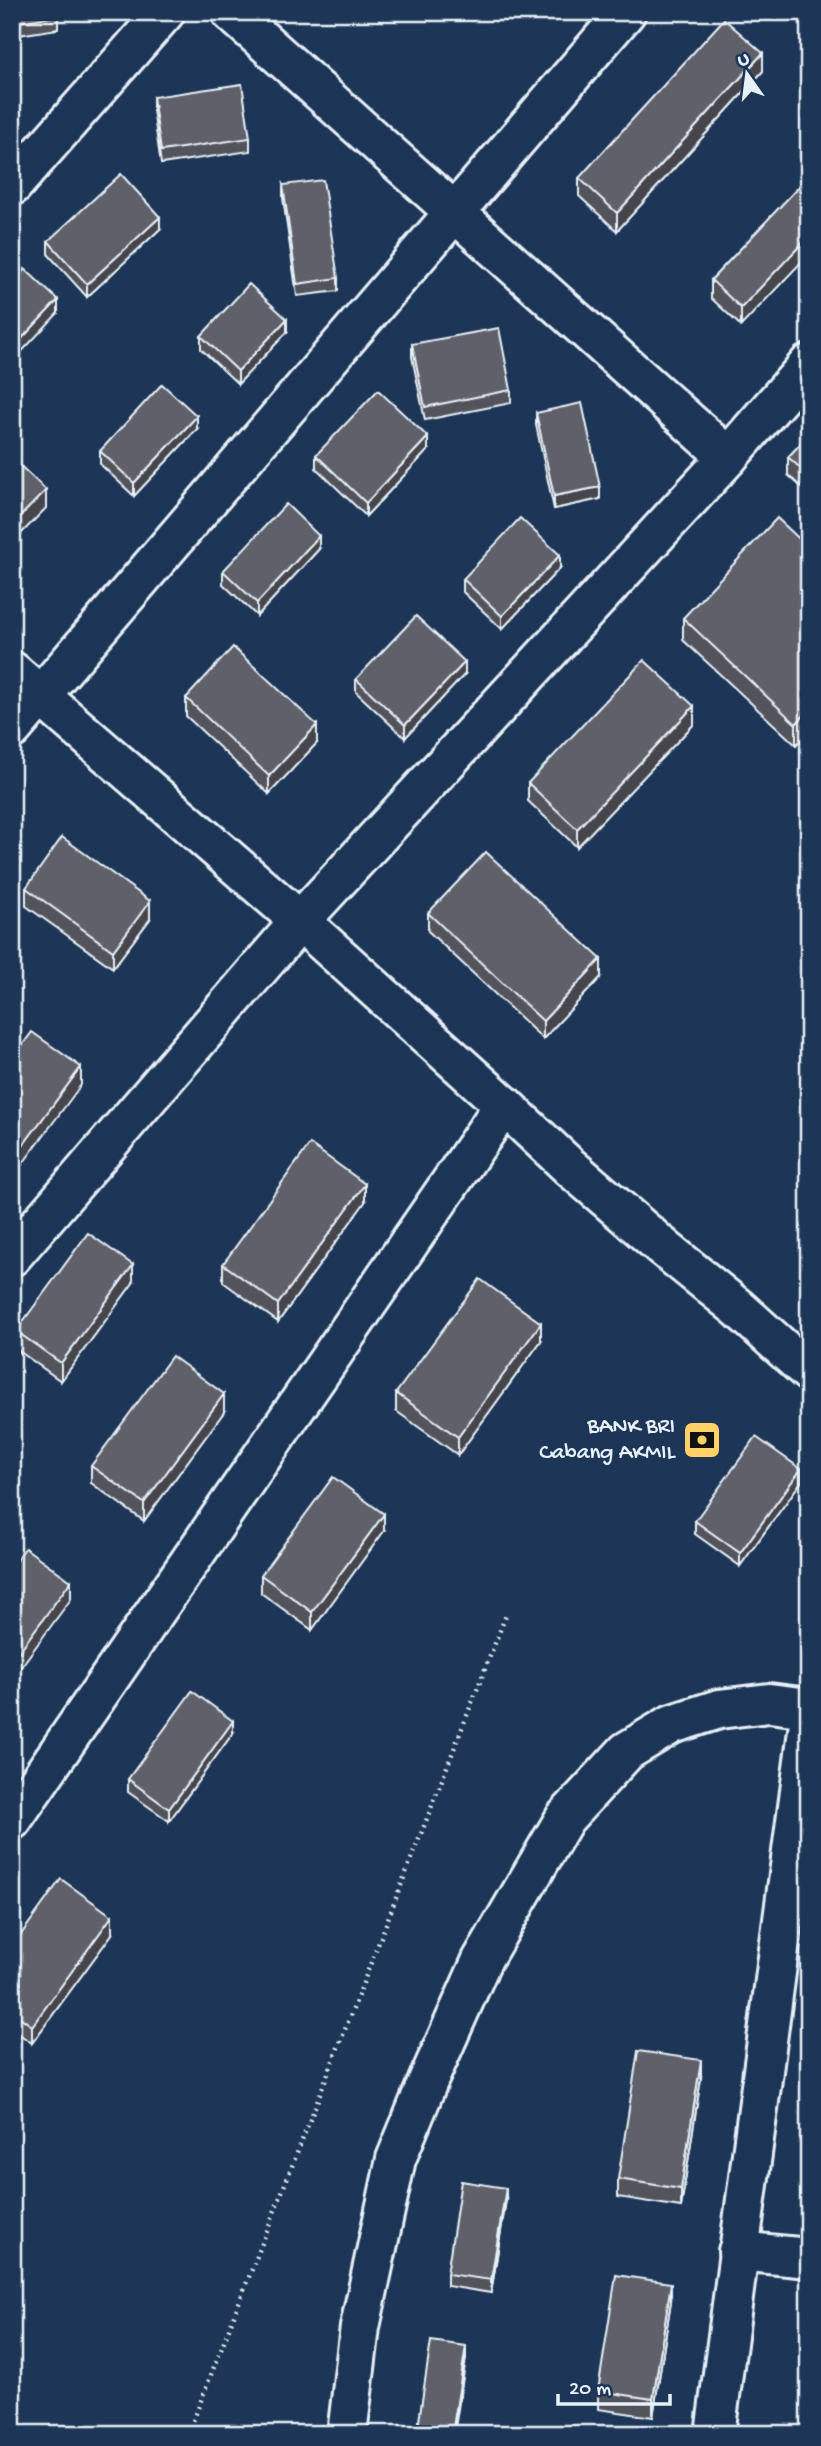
<svg xmlns="http://www.w3.org/2000/svg" width="821" height="2446" viewBox="0 0 821 2446" font-family="'Gochi Hand',sans-serif">
<rect width="100%" height="100%" fill="#1d3557"/>
<filter id="ink" filterUnits="userSpaceOnUse"><feTurbulence type="fractalNoise" baseFrequency=".0143" numOctaves="2"/><feDisplacementMap in="SourceGraphic" scale="14" xChannelSelector="R" yChannelSelector="G"/><feConvolveMatrix kernelMatrix="1 2 1 2 8 2 1 2 1" color-interpolation-filters="sRGB"/></filter>
<g filter="url(#ink)">
<g fill="none" stroke-linecap="round" stroke-linejoin="round">
<defs>
<g id="minor">
<path d="M 231,12 L 728,457"/>
<path d="M 12,186 L 165,12"/>
<path d="M 12,671 L 300,921 L 504,1105 L 570,1167 L 664,1248 L 738,1308 L 809,1372"/>
<path d="M 12,729 L 626,12"/>
<path d="M 12,1256 L 300,921 L 728,457 L 809,364"/>
<path d="M 12,1820 L 504,1105"/>
<path d="M 738,2251 L 809,2258"/>
<path d="M 347,2434 L 360,2327 L 396,2159 L 428,2081 L 482,1960 L 565,1818 L 627,1751 L 672,1724 L 719,1709 L 769,1703 L 809,1708"/>
<path d="M 715,2434 L 809,1723"/>
</g>
</defs>
<use href="#minor" stroke="#e8f1f8" stroke-width="44"/>
<path stroke="#e8f1f8" stroke-width="4.5" stroke-dasharray="2 5" stroke-linecap="butt" d="M 188,2434 L 506,1615"/>
<use href="#minor" stroke="#1d3557" stroke-width="38"/>
</g>
<g fill="#53535c" stroke="#e8f1f8" stroke-width="2">
<path d="M 15,12 L 58,12 L 58,29 L 18,35 Z"/>
<path d="M 763,71 L 617,231 L 579,196 L 579,178 Z"/>
<path d="M 153,97 L 250,138 L 250,151 L 161,164 L 153,110 Z"/>
<path d="M 809,176 L 741,326 L 711,298 L 711,280 Z"/>
<path d="M 283,185 L 338,278 L 338,291 L 297,296 L 283,198 Z"/>
<path d="M 160,229 L 87,297 L 48,254 L 48,241 Z"/>
<path d="M 287,332 L 238,384 L 201,349 L 201,336 Z"/>
<path d="M 412,344 L 511,390 L 511,403 L 425,420 L 412,357 Z"/>
<path d="M 536,413 L 600,499 L 554,509 L 536,425 Z"/>
<path d="M 197,429 L 134,496 L 100,464 L 100,451 Z"/>
<path d="M 809,435 L 809,494 L 788,475 L 788,457 Z"/>
<path d="M 428,450 L 366,516 L 316,468 L 316,455 Z"/>
<path d="M 809,548 L 796,745 L 683,640 L 683,618 Z"/>
<path d="M 319,549 L 257,616 L 223,584 L 223,571 Z"/>
<path d="M 560,568 L 502,629 L 463,592 L 463,579 Z"/>
<path d="M 465,674 L 405,738 L 356,692 L 356,679 Z"/>
<path d="M 186,698 L 317,743 L 269,794 L 186,716 Z"/>
<path d="M 694,724 L 577,847 L 528,801 L 528,783 Z"/>
<path d="M 26,888 L 150,919 L 113,968 L 26,906 Z"/>
<path d="M 428,913 L 601,977 L 543,1039 L 428,931 Z"/>
<path d="M 365,1202 L 278,1322 L 223,1282 L 223,1264 Z"/>
<path d="M 133,1283 L 61,1381 L 16,1349 L 16,1331 Z"/>
<path d="M 541,1341 L 458,1455 L 396,1411 L 396,1393 Z"/>
<path d="M 224,1412 L 144,1521 L 91,1483 L 91,1466 Z"/>
<path d="M 801,1482 L 740,1566 L 695,1534 L 695,1521 Z"/>
<path d="M 384,1531 L 312,1630 L 261,1593 L 261,1575 Z"/>
<path d="M 233,1733 L 169,1821 L 128,1792 L 128,1779 Z"/>
<path d="M 112,1934 L 32,2043 L 12,2029 L 12,1947 Z"/>
<path d="M 701,2078 L 681,2207 L 618,2197 L 618,2179 Z"/>
<path d="M 506,2200 L 491,2293 L 447,2286 L 447,2274 Z"/>
<path d="M 671,2301 L 653,2417 L 598,2409 L 598,2391 Z"/>
</g>
<g fill="#44444b" stroke="#e8f1f8" stroke-width="2">
<path d="M 763,53 L 763,71 L 617,231 L 617,213 Z"/>
<path d="M 160,217 L 160,229 L 87,297 L 87,284 Z"/>
<path d="M 809,236 L 809,254 L 741,326 L 741,308 Z"/>
<path d="M 58,300 L 58,313 L 12,362 L 12,349 Z"/>
<path d="M 287,319 L 287,332 L 238,384 L 238,371 Z"/>
<path d="M 197,416 L 197,429 L 134,496 L 134,483 Z"/>
<path d="M 428,437 L 428,450 L 366,516 L 366,503 Z"/>
<path d="M 600,487 L 600,499 L 554,509 L 554,496 Z"/>
<path d="M 46,490 L 46,508 L 12,543 L 12,525 Z"/>
<path d="M 319,536 L 319,549 L 257,616 L 257,603 Z"/>
<path d="M 560,555 L 560,568 L 502,629 L 502,616 Z"/>
<path d="M 465,662 L 465,674 L 405,738 L 405,725 Z"/>
<path d="M 694,706 L 694,724 L 577,847 L 577,829 Z"/>
<path d="M 809,710 L 809,732 L 796,745 L 796,724 Z"/>
<path d="M 317,725 L 317,743 L 269,794 L 269,776 Z"/>
<path d="M 150,901 L 150,919 L 113,968 L 113,951 Z"/>
<path d="M 601,959 L 601,977 L 543,1039 L 543,1021 Z"/>
<path d="M 81,1067 L 81,1085 L 12,1178 L 12,1160 Z"/>
<path d="M 365,1184 L 365,1202 L 278,1322 L 278,1304 Z"/>
<path d="M 133,1265 L 133,1283 L 61,1381 L 61,1363 Z"/>
<path d="M 541,1323 L 541,1341 L 458,1455 L 458,1437 Z"/>
<path d="M 224,1394 L 224,1412 L 144,1521 L 144,1503 Z"/>
<path d="M 801,1469 L 801,1482 L 740,1566 L 740,1553 Z"/>
<path d="M 384,1514 L 384,1531 L 312,1630 L 312,1612 Z"/>
<path d="M 71,1581 L 71,1599 L 12,1679 L 12,1661 Z"/>
<path d="M 233,1721 L 233,1733 L 169,1821 L 169,1809 Z"/>
<path d="M 112,1916 L 112,1934 L 32,2043 L 32,2026 Z"/>
<path d="M 701,2060 L 701,2078 L 681,2207 L 681,2189 Z"/>
<path d="M 506,2188 L 506,2200 L 491,2293 L 491,2280 Z"/>
<path d="M 671,2283 L 671,2301 L 653,2417 L 653,2399 Z"/>
<path d="M 466,2346 L 466,2359 L 454,2434 L 452,2434 Z"/>
</g>
<g fill="#61616b" stroke="#e8f1f8" stroke-width="2">
<path d="M 16,12 L 58,12 L 58,16 L 18,22 Z"/>
<path d="M 724,19 L 763,53 L 617,213 L 579,178 Z"/>
<path d="M 242,84 L 250,138 L 161,151 L 153,97 Z"/>
<path d="M 121,174 L 160,217 L 87,284 L 48,241 Z"/>
<path d="M 809,176 L 809,236 L 741,308 L 711,280 Z"/>
<path d="M 323,180 L 338,278 L 297,284 L 283,185 Z"/>
<path d="M 25,269 L 58,300 L 12,349 L 12,283 Z"/>
<path d="M 249,284 L 287,319 L 238,371 L 201,336 Z"/>
<path d="M 499,328 L 511,390 L 425,407 L 412,344 Z"/>
<path d="M 162,384 L 197,416 L 134,483 L 100,451 Z"/>
<path d="M 378,390 L 428,437 L 366,503 L 316,455 Z"/>
<path d="M 582,403 L 600,487 L 554,496 L 536,413 Z"/>
<path d="M 809,435 L 809,476 L 788,457 Z"/>
<path d="M 12,458 L 46,490 L 12,525 Z"/>
<path d="M 286,504 L 319,536 L 257,603 L 223,571 Z"/>
<path d="M 520,518 L 560,555 L 502,616 L 463,579 Z"/>
<path d="M 777,518 L 809,548 L 809,710 L 796,724 L 683,618 Z"/>
<path d="M 416,616 L 465,662 L 405,725 L 356,679 Z"/>
<path d="M 233,647 L 317,725 L 269,776 L 186,698 Z"/>
<path d="M 644,660 L 694,706 L 577,829 L 528,783 Z"/>
<path d="M 62,837 L 150,901 L 113,951 L 26,888 Z"/>
<path d="M 486,852 L 601,959 L 543,1021 L 428,913 Z"/>
<path d="M 32,1032 L 81,1067 L 12,1160 L 12,1059 Z"/>
<path d="M 310,1144 L 365,1184 L 278,1304 L 223,1264 Z"/>
<path d="M 88,1233 L 133,1265 L 61,1363 L 16,1331 Z"/>
<path d="M 480,1279 L 541,1323 L 458,1437 L 396,1393 Z"/>
<path d="M 172,1356 L 224,1394 L 144,1503 L 91,1466 Z"/>
<path d="M 756,1437 L 801,1469 L 740,1553 L 695,1521 Z"/>
<path d="M 333,1477 L 384,1514 L 312,1612 L 261,1575 Z"/>
<path d="M 25,1548 L 71,1581 L 12,1661 L 12,1566 Z"/>
<path d="M 192,1691 L 233,1721 L 169,1809 L 128,1779 Z"/>
<path d="M 61,1879 L 112,1916 L 32,2026 L 12,2011 L 12,1947 Z"/>
<path d="M 638,2051 L 701,2060 L 681,2189 L 618,2179 Z"/>
<path d="M 461,2181 L 506,2188 L 491,2280 L 447,2274 Z"/>
<path d="M 616,2275 L 671,2283 L 653,2399 L 598,2391 Z"/>
<path d="M 431,2341 L 466,2346 L 452,2434 L 417,2434 Z"/>
</g>
</g>
<defs>
<symbol id="bank-square" viewBox="-11 -11 22 22"><rect x="-9" y="-9" width="18" height="18" rx="4" fill="#ffd166" stroke="#1d3557"/><path d="M-6-4H6V4H-6ZM0-2.3a2.3 2.3 0 1 0 0 4.6a2.3 2.3 0 1 0 0-4.6Z" fill="#111"/></symbol>
</defs>
<g fill-rule="evenodd">
<use href="#bank-square" x="680" y="1418" width="44" height="44"/>
</g>
<g text-anchor="middle" dominant-baseline="central" stroke-width="6" stroke-linejoin="round" paint-order="stroke">
<g font-size="23" fill="#e8f1f8" stroke="#1d3557" text-anchor="end">
<text x="675" y="1427">BANK BRI<tspan x="675" dy="26">Cabang AKMIL</tspan></text>
</g>
</g>
<rect width="821" height="2446" fill="none" stroke="#1d3557" stroke-width="42"/>
<rect x="21" y="21" width="779" height="2404" fill="none" stroke="#e8f1f8" stroke-width="2.5" filter="url(#ink)"/>
<g transform="translate(747 74) rotate(346)" stroke="#1d3557" stroke-width="5" paint-order="stroke">
<path d="M0-5L12 26L0 18L-12 26Z" fill="#e8f1f8"/>
<text y="-10" font-size="19" font-weight="bold" text-anchor="middle" fill="#e8f1f8">U</text>
</g>
<path d="M558 2394v10h112v-10" fill="none" stroke="#e8f1f8" stroke-width="3.5"/>
<text x="569" y="2394" font-size="21" fill="#e8f1f8" stroke="#1d3557" stroke-width="5" paint-order="stroke">20 m</text>
</svg>
